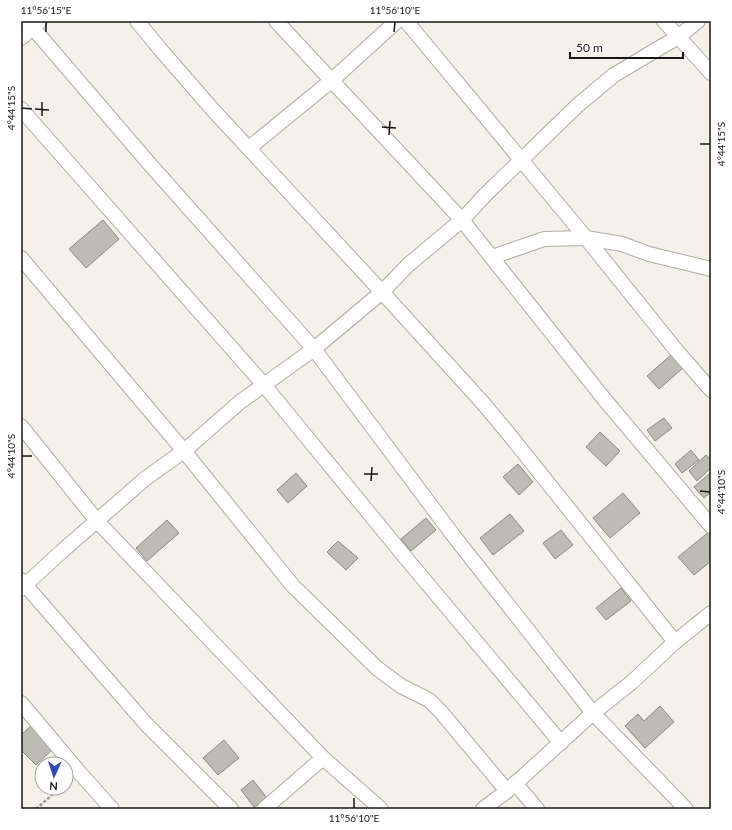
<svg xmlns="http://www.w3.org/2000/svg" width="732" height="830" viewBox="0 0 732 830" font-family="Lato,sans-serif">
<rect width="100%" height="100%" fill="#f3f1ea"/>
<g fill="#bcbbb4" stroke="#8c8a84">
<path d="M 103,220 L 119,239 L 86,268 L 69,249 Z"/>
<path d="M 672,354 L 684,367 L 659,389 L 647,376 Z"/>
<path d="M 664,418 L 672,428 L 655,441 L 647,430 Z"/>
<path d="M 600,432 L 620,451 L 606,466 L 586,447 Z"/>
<path d="M 691,450 L 699,460 L 682,473 L 675,464 Z"/>
<path d="M 706,455 L 711,460 L 711,468 L 697,481 L 689,471 Z"/>
<path d="M 518,464 L 533,482 L 519,495 L 503,477 Z"/>
<path d="M 296,473 L 307,486 L 288,503 L 277,490 Z"/>
<path d="M 710,473 L 711,475 L 711,492 L 704,498 L 694,487 Z"/>
<path d="M 623,493 L 640,513 L 610,538 L 593,518 Z"/>
<path d="M 510,514 L 524,531 L 493,555 L 480,538 Z"/>
<path d="M 426,518 L 436,530 L 411,551 L 401,539 Z"/>
<path d="M 167,520 L 179,533 L 147,561 L 136,548 Z"/>
<path d="M 561,530 L 573,545 L 555,559 L 543,543 Z"/>
<path d="M 710,531 L 711,532 L 711,561 L 694,575 L 678,557 Z"/>
<path d="M 338,541 L 358,558 L 346,570 L 327,552 Z"/>
<path d="M 621,588 L 631,601 L 606,620 L 596,608 Z"/>
<path d="M 660,706 L 674,722 L 645,748 L 625,726 L 638,714 L 644,721 Z"/>
<path d="M 35,722 L 57,745 L 36,765 L 21,750 L 21,735 Z"/>
<path d="M 224,740 L 239,758 L 218,775 L 203,758 Z"/>
<path d="M 253,780 L 267,798 L 254,807 L 241,790 Z"/>
</g>
<g fill="none" stroke-linecap="round" stroke-linejoin="round">
<defs>
<g id="street">
<path d="M 27,21 L 147,161 L 314,349 L 453,535 L 593,713 L 686,809"/>
<path d="M 137,21 L 160,49 L 213,110 L 382,292 L 482,402 L 508,433 L 675,642"/>
<path d="M 276,21 L 462,220 L 605,400 L 711,526"/>
<path d="M 406,21 L 586,238 L 676,350 L 711,390"/>
<path d="M 664,21 L 711,73"/>
<path d="M 21,38 L 40,21"/>
<path d="M 21,109 L 264,385 L 405,557 L 561,743"/>
<path d="M 249,148 L 331,81 L 397,21"/>
<path d="M 492,257 L 544,239 L 586,238 L 622,244 L 649,254 L 711,269"/>
<path d="M 21,258 L 184,451 L 293,586 L 378,669 L 401,686 L 429,700 L 441,712 L 507,791"/>
<path d="M 21,426 L 97,521 L 323,758 L 381,809"/>
<path d="M 21,580 L 146,724 L 231,809"/>
<path d="M 21,589 L 61,552 L 146,478 L 184,451 L 240,402 L 314,349 L 382,292 L 408,265 L 462,220 L 487,193 L 578,105 L 614,75 L 678,37 L 698,21"/>
<path d="M 21,703 L 79,772 L 112,809"/>
<path d="M 515,783 L 537,809"/>
<path d="M 264,809 L 323,758"/>
<path d="M 483,809 L 507,791 L 593,713 L 632,682 L 675,642 L 711,613"/>
</g>
</defs>
<use href="#street" stroke="#aeaca5" stroke-width="16"/>
<path stroke="#999792" stroke-width="2.5" stroke-dasharray="3 2" stroke-linecap="butt" d="M 36,809 L 60,788"/>
<use href="#street" stroke="#fff" stroke-width="14"/>
</g>
<path fill="none" stroke="#171614" stroke-width="1.5" d="M 46,32 L 46,22M 394,32 L 395,22M 22,108 L 32,109M 35,109 L 49,110M 42,116 L 42,102M 382,127 L 396,128M 389,135 L 390,121M 700,144 L 710,144M 22,456 L 32,456M 364,474 L 378,474M 371,481 L 372,467M 700,491 L 710,492M 354,808 L 354,798"/>
<rect width="732" height="830" fill="none" stroke="#ffffff" stroke-width="44"/>
<g transform="translate(54 776) rotate(183)"><circle r="19" fill="#ffffff" stroke="#a2a2a1"/>
<path d="M0-3L7 15L0 10L-7 15Z" fill="#2f49ba"/>
<text y="-6" font-size="11" font-weight="bold" text-anchor="middle" fill="#171614">N</text>
</g>
<path d="M570 52v6h113v-6" fill="none" stroke="#171614" stroke-width="2"/>
<text x="576" y="52" font-size="12" fill="#171614" stroke="#ffffff" stroke-width="3" paint-order="stroke">50 m</text>
<rect x="22" y="22" width="688" height="786" fill="none" stroke="#171614" stroke-width="1.5"/>
<g font-size="10" text-anchor="middle" fill="#171614">
<text x="46" y="14">11°56'15"E</text>
<text x="395" y="14">11°56'10"E</text>
<text transform="translate(11 108) rotate(-90)" y="4">4°44'15"S</text>
<text transform="translate(721 144) rotate(-90)" y="4">4°44'15"S</text>
<text transform="translate(11 456) rotate(-90)" y="4">4°44'10"S</text>
<text transform="translate(721 492) rotate(-90)" y="4">4°44'10"S</text>
<text x="354" y="822">11°56'10"E</text>
</g>
</svg>
